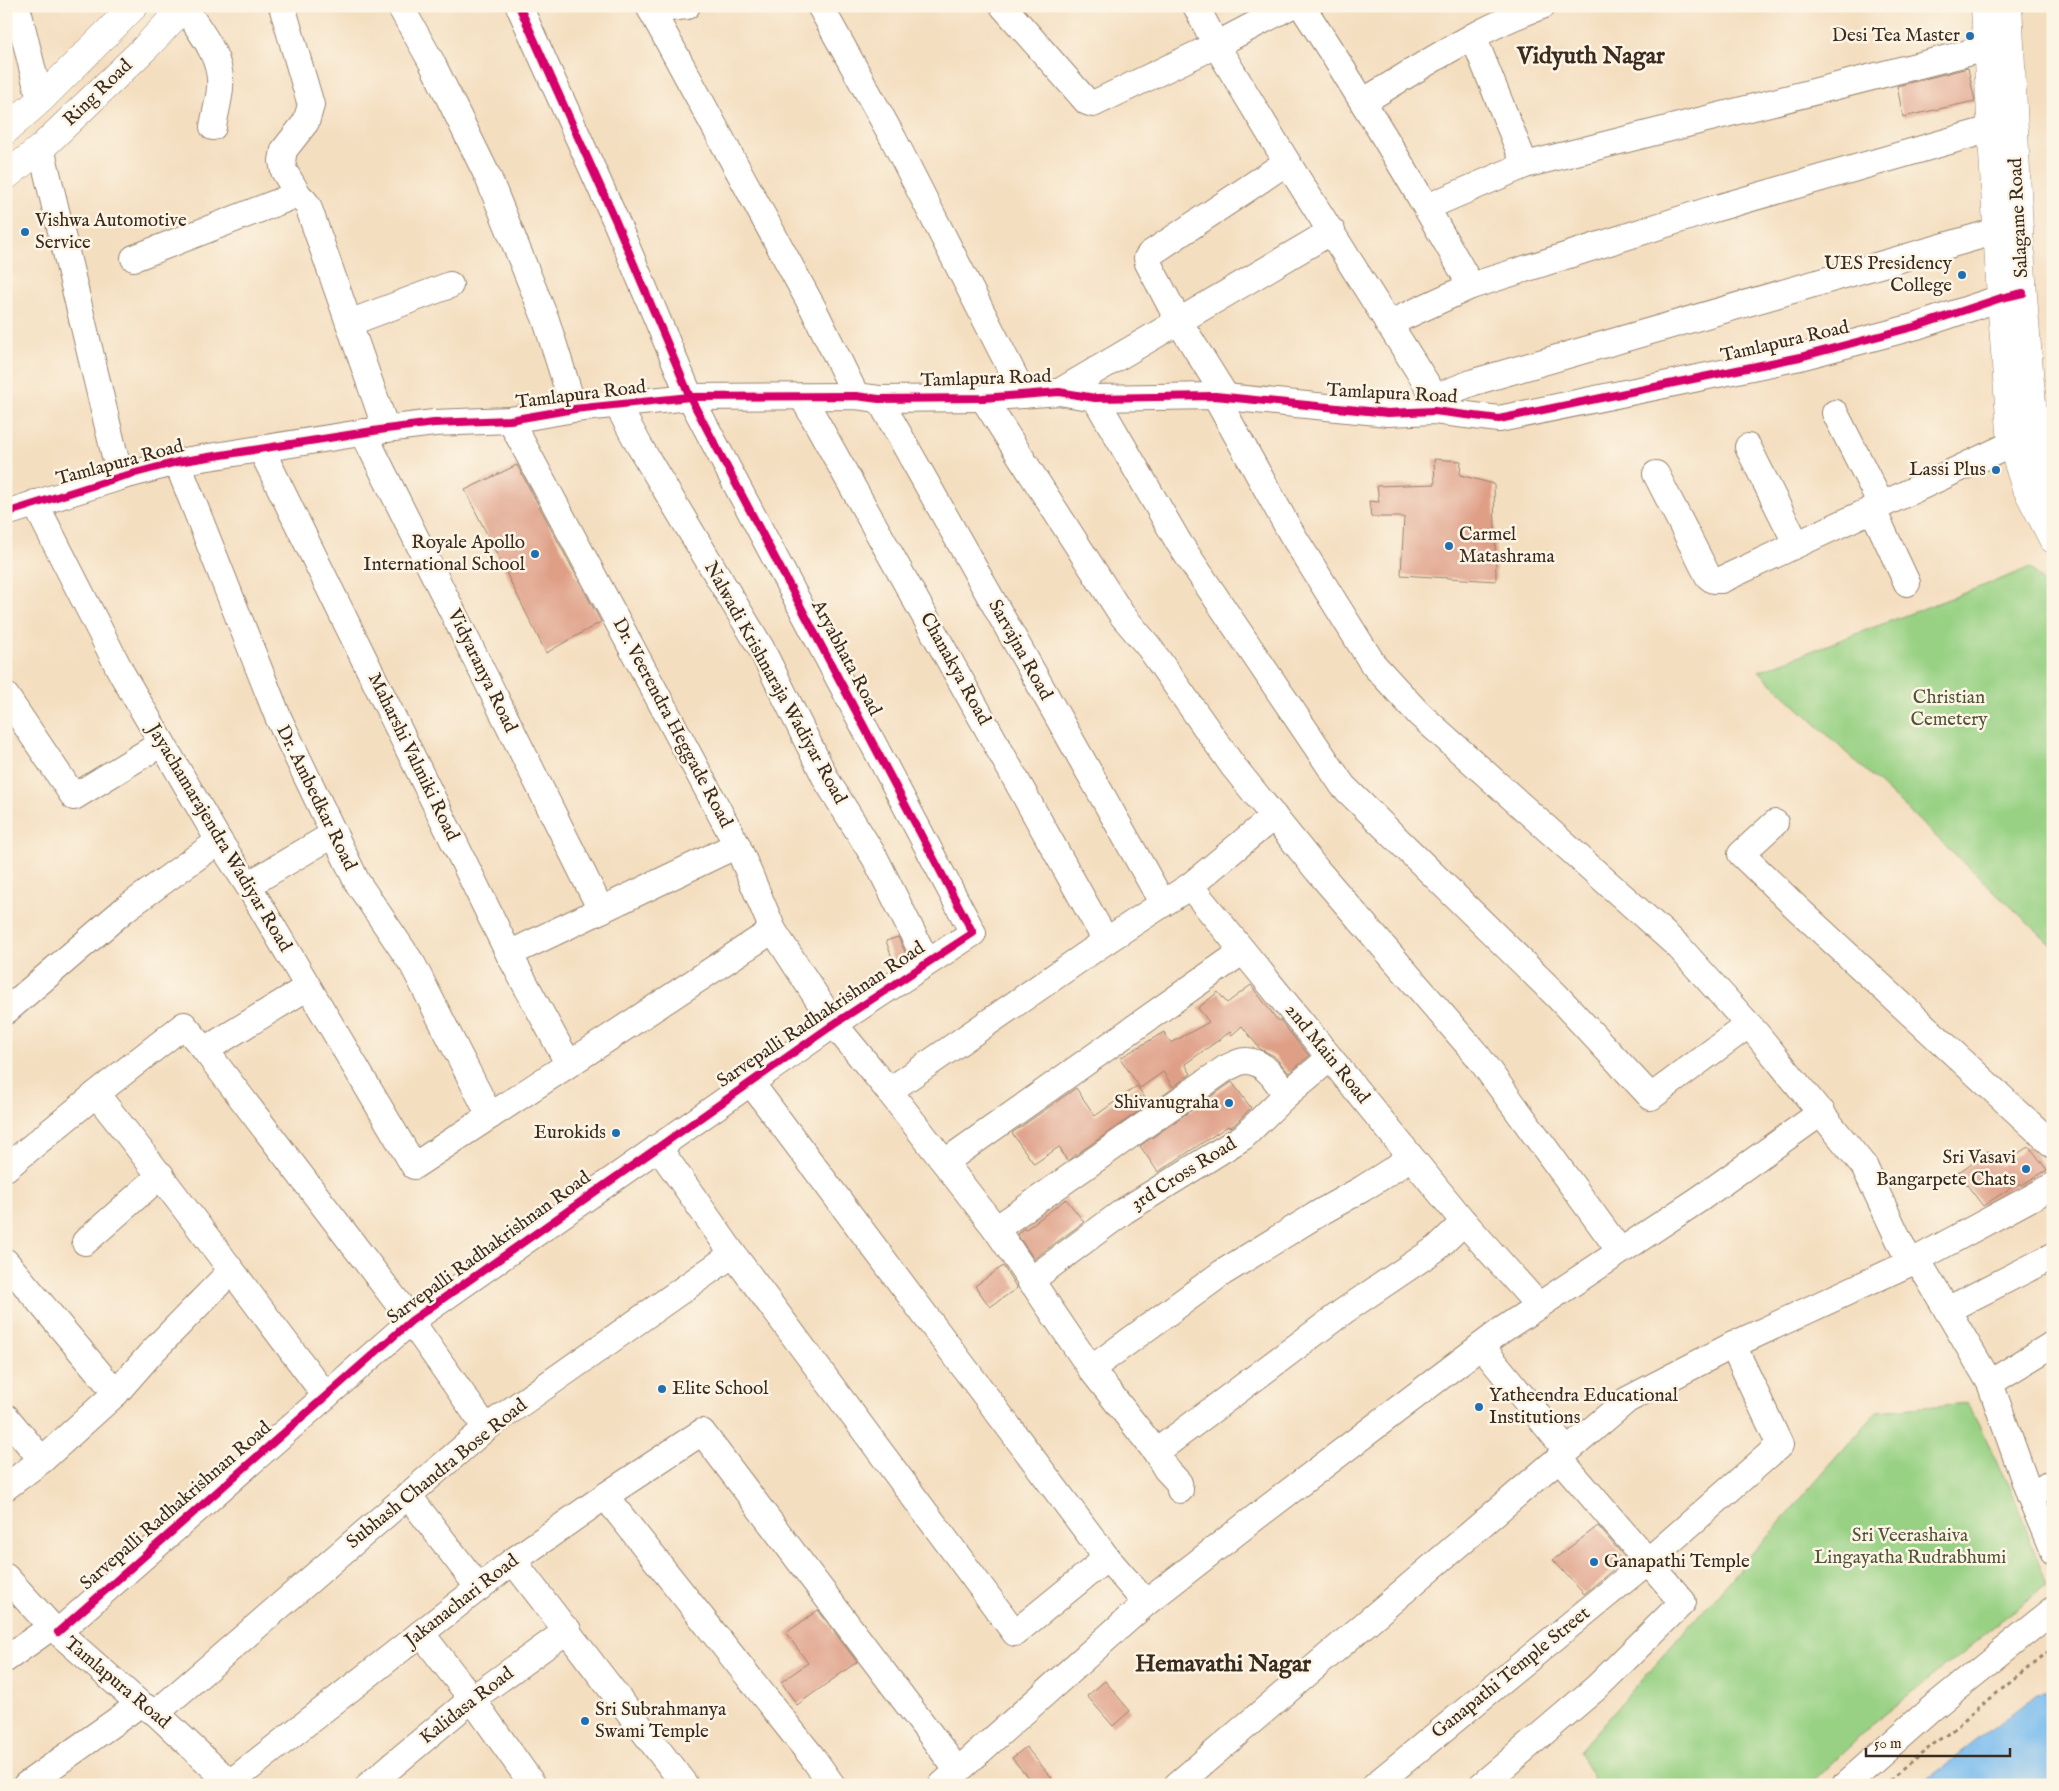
<svg xmlns="http://www.w3.org/2000/svg" width="2059" height="1791" viewBox="0 0 2059 1791" font-family="'IM FELL English',serif">
<rect width="100%" height="100%" fill="#fcf5e5"/>
<filter id="ink" filterUnits="userSpaceOnUse"><feTurbulence type="fractalNoise" baseFrequency=".02" numOctaves="2"/><feDisplacementMap in="SourceGraphic" scale="10" xChannelSelector="R" yChannelSelector="G"/><feConvolveMatrix kernelMatrix="1 2 1 2 8 2 1 2 1" color-interpolation-filters="sRGB"/></filter>
<filter id="wash" filterUnits="userSpaceOnUse"><feTurbulence type="fractalNoise" baseFrequency=".0096" numOctaves="4" result="noise"/><feDisplacementMap in="SourceGraphic" scale="20" xChannelSelector="R" yChannelSelector="G"/><feGaussianBlur stdDeviation="1.12" result="paint"/><feColorMatrix in="noise" values="0 0 0 0 0 0 0 0 0 0 0 0 0 0 0 0 0 1.4 0 .05"/><feComposite in="paint" operator="in"/></filter>
<g filter="url(#wash)">
<rect width="100%" height="100%" fill="#f4dec0"/>
<g fill="#98d184" stroke="#6a7e51">
<path d="M 2030,568 L 2053,593 L 2053,946 L 1759,671 Z"/>
<path d="M 1968,1403 L 2010,1487 L 2047,1585 L 1879,1718 L 1810,1785 L 1597,1785 L 1579,1751 L 1878,1411 Z"/>
</g>
<path fill="#79bcef" stroke="#5a7386" d="M 2053,1691 L 2053,1785 L 1919,1785 L 2038,1693 Z"/>
<g id="blocks">
<g fill="#df9f87">
<path d="M 1968,68 L 1975,101 L 1903,117 L 1897,86 Z"/>
<path d="M 1434,459 L 1461,461 L 1460,475 L 1494,484 L 1496,581 L 1401,575 L 1404,517 L 1371,517 L 1369,501 L 1379,502 L 1377,486 L 1435,484 Z"/>
<path d="M 517,465 L 601,622 L 546,653 L 465,490 Z"/>
<path d="M 898,937 L 908,958 L 895,966 L 886,941 Z"/>
<path d="M 1251,985 L 1278,1021 L 1280,1020 L 1309,1056 L 1289,1073 L 1274,1056 L 1260,1049 L 1242,1026 L 1232,1035 L 1230,1032 L 1185,1064 L 1191,1074 L 1173,1087 L 1163,1072 L 1140,1088 L 1120,1058 L 1164,1032 L 1171,1043 L 1209,1022 L 1198,1008 L 1218,992 L 1227,1003 Z"/>
<path d="M 1232,1082 L 1251,1108 L 1234,1125 L 1229,1128 L 1228,1126 L 1158,1172 L 1140,1146 Z"/>
<path d="M 1137,1086 L 1149,1104 L 1067,1161 L 1059,1147 L 1034,1164 L 1012,1133 L 1076,1088 L 1095,1116 Z"/>
<path d="M 2029,1146 L 2047,1170 L 2020,1186 L 2018,1183 L 1983,1206 L 1958,1173 L 1988,1151 L 2000,1166 Z"/>
<path d="M 1066,1199 L 1084,1222 L 1034,1259 L 1017,1234 L 1024,1228 L 1025,1230 Z"/>
<path d="M 1003,1266 L 1017,1288 L 990,1307 L 975,1286 Z"/>
<path d="M 1598,1526 L 1626,1559 L 1584,1594 L 1553,1560 Z"/>
<path d="M 818,1610 L 857,1662 L 797,1705 L 781,1682 L 808,1663 L 786,1633 Z"/>
<path d="M 1105,1681 L 1130,1711 L 1113,1726 L 1087,1696 Z"/>
<path d="M 1026,1747 L 1052,1778 L 1045,1785 L 1034,1785 L 1012,1758 Z"/>
</g>
</g>
</g>
<g filter="url(#ink)">
<use href="#blocks" fill-opacity="0" stroke="#98846f" stroke-width="1"/>
<g fill="none" stroke-linecap="round" stroke-linejoin="round">
<defs>
<g id="minor">
<path d="M 17,6 L 40,100"/>
<path d="M 282,6 L 311,105 L 306,122 L 284,150 L 282,161 L 284,171 L 299,196"/>
<path d="M 400,6 L 431,61 L 488,177 L 546,320 L 574,409"/>
<path d="M 649,6 L 813,308 L 856,396"/>
<path d="M 820,6 L 893,138 L 1024,395"/>
<path d="M 1003,6 L 1087,102 L 1093,104 L 1216,45 L 1290,6"/>
<path d="M 1196,6 L 1216,45 L 1287,162 L 1435,397 L 1434,411"/>
<path d="M 1302,6 C 1362,98 1418,191 1471,286 L 1388,324"/>
<path d="M 184,7 C 200,31 223,58 220,88 C 219,101 215,114 213,127"/>
<path d="M 651,10 L 687,6"/>
<path d="M 1473,36 L 1525,165"/>
<path d="M 1364,101 C 1421,67 1478,28 1542,6"/>
<path d="M 41,148 L 120,477"/>
<path d="M 1427,207 L 1525,165 L 1987,48"/>
<path d="M 134,258 L 291,197 C 300,196 303,198 308,206 L 386,429"/>
<path d="M 1471,286 L 1710,210 L 1991,129"/>
<path d="M 349,323 L 450,285"/>
<path d="M 1059,392 L 1332,231"/>
<path d="M 1215,396 L 1290,531 L 1373,664 L 1419,714 L 1679,947 L 1756,1033 L 1864,1166 L 1910,1263"/>
<path d="M 1226,397 L 1178,320 L 1148,263 L 1147,258 L 1150,254 L 1287,162"/>
<path d="M 1435,397 L 1474,382 L 1997,231"/>
<path d="M 803,398 L 1106,941"/>
<path d="M 983,398 L 1122,615 L 1149,647 L 1233,766 L 1317,870 L 1477,1055 L 1620,1251"/>
<path d="M 1095,398 L 1179,543 L 1343,786 L 1557,996 L 1651,1097 L 1748,1025"/>
<path d="M 879,399 L 1162,902"/>
<path d="M 618,406 L 640,447 L 761,648 L 827,781 L 875,858 L 927,962"/>
<path d="M 1835,413 L 1881,504"/>
<path d="M 510,420 L 737,845 L 773,930 L 834,1024 L 889,1091 L 996,1229 L 1091,1369 L 1156,1452 L 1166,1469 L 1179,1483 L 1180,1490"/>
<path d="M 363,432 L 601,910"/>
<path d="M 1748,447 L 1796,543"/>
<path d="M 261,449 L 509,954 L 568,1063"/>
<path d="M 177,462 L 278,717 L 334,834 L 357,882 L 413,965 L 490,1116"/>
<path d="M 1656,474 L 1708,576 L 1713,580 L 1721,580 L 2012,444 L 2032,437"/>
<path d="M 35,503 L 122,674 L 219,841 L 248,885 L 414,1166 L 773,930"/>
<path d="M 1872,508 L 1907,583"/>
<path d="M 6,513 L 120,477 L 177,462 L 386,429 L 434,423 L 510,420 L 574,409 L 690,397 L 856,396 L 879,399 L 983,398 L 1059,392 L 1095,398 L 1215,396 L 1388,413 L 1434,411 L 1499,419 L 1800,357 L 1917,326 L 2001,298 L 2022,294"/>
<path d="M 6,696 L 74,797 L 162,743"/>
<path d="M 1775,823 L 1741,854 L 1799,910 L 2053,1145"/>
<path d="M 248,885 L 334,834"/>
<path d="M 1190,886 L 1464,1222 L 1539,1306"/>
<path d="M 509,954 L 737,845"/>
<path d="M 6,1011 L 125,909 L 219,841"/>
<path d="M 205,1050 L 308,987"/>
<path d="M 751,1083 L 1107,1558 L 1146,1603"/>
<path d="M 889,1091 L 1106,941 L 1190,886 L 1274,816"/>
<path d="M 96,1094 C 175,1192 249,1295 326,1396"/>
<path d="M 658,1147 L 733,1254 L 1015,1633 L 1107,1558"/>
<path d="M 945,1162 L 1243,951"/>
<path d="M 6,1168 L 96,1094 L 184,1025 L 205,1050 L 404,1311 L 486,1428"/>
<path d="M 996,1229 L 1226,1068 C 1232,1066 1239,1061 1245,1061 C 1264,1060 1277,1081 1286,1095"/>
<path d="M 85,1242 L 161,1175"/>
<path d="M 1917,1259 L 1990,1383 L 2053,1344"/>
<path d="M 6,1262 L 116,1393"/>
<path d="M 1030,1281 L 1124,1211 L 1243,1137 L 1286,1095 L 1330,1058"/>
<path d="M 1947,1310 L 2053,1256"/>
<path d="M 1481,1346 L 1567,1451"/>
<path d="M 1091,1369 L 1222,1273 L 1321,1212 L 1362,1189 L 1397,1167 L 1409,1155"/>
<path d="M 1990,1383 L 2030,1496"/>
<path d="M 6,1417 L 42,1460"/>
<path d="M 1156,1452 L 1344,1311 L 1437,1248 L 1464,1222"/>
<path d="M 2053,1482 L 2030,1496 L 2053,1551"/>
<path d="M 6,1487 L 42,1460 L 116,1393 L 152,1352 L 231,1271"/>
<path d="M 408,1495 L 479,1588"/>
<path d="M 605,1496 L 813,1758 L 832,1785"/>
<path d="M 513,1561 L 685,1785"/>
<path d="M 6,1577 L 49,1624 L 140,1704 L 156,1713 L 232,1785"/>
<path d="M 58,1632 L 411,1321 L 834,1024 L 973,933 L 690,397 L 614,217 L 519,6"/>
<path d="M 421,1633 L 472,1699 L 533,1785"/>
<path d="M 6,1659 L 51,1627"/>
<path d="M 156,1713 L 486,1428 L 733,1254"/>
<path d="M 230,1783 L 513,1561 L 605,1496 L 702,1432 L 958,1771"/>
<path d="M 26,1785 L 140,1704"/>
<path d="M 369,1785 L 472,1699 L 568,1630"/>
<path d="M 942,1785 L 1146,1603 L 1256,1517 L 1502,1330 L 1701,1198 L 1822,1112"/>
<path d="M 1177,1785 L 1627,1400 L 1733,1345 L 1910,1263 L 2053,1186"/>
<path d="M 1375,1785 L 1648,1561 L 1780,1445 L 1733,1345"/>
<path d="M 1482,1785 L 1597,1687 L 1683,1602 L 1559,1458"/>
<path d="M 1845,1785 L 1931,1709 L 2053,1610"/>
</g>
<g id="major">
<path d="M 1985,6 L 2001,298 L 2012,444 L 2025,485 L 2053,539"/>
<path d="M 2008,6 C 2014,116 2017,226 2026,335 C 2031,387 2031,440 2053,487"/>
<path d="M 6,130 L 40,100 L 134,6"/>
<path d="M 6,176 L 41,148 L 145,48 L 185,6"/>
</g>
</defs>
<use href="#minor" stroke="#98846f" stroke-width="28"/>
<use href="#major" stroke="#98846f" stroke-width="29"/>
<path stroke="#98846f" stroke-width="3" stroke-dasharray="4 4" stroke-linecap="butt" d="M 1883,1785 L 2048,1652 L 2053,1653"/>
<use href="#minor" stroke="#fff" stroke-width="26"/>
<use href="#major" stroke="#fff" stroke-width="28"/>
<defs>
<g id="cycleway">
<path d="M 6,513 L 120,477 L 177,462 L 386,429 L 434,423 L 510,420 L 574,409 L 690,397 L 856,396 L 879,399 L 983,398 L 1059,392 L 1095,398 L 1215,396 L 1388,413 L 1434,411 L 1499,419 L 1800,357 L 1917,326 L 2001,298 L 2023,293"/>
<path d="M 58,1632 L 411,1321 L 834,1024 L 973,933 L 690,397 L 614,217 L 519,6"/>
</g>
</defs>
<use href="#cycleway" stroke="#fcf5e5" stroke-width="11"/>
<use href="#cycleway" stroke="#d6006c" stroke-width="8"/>
</g>
</g>
<g fill="#1f6fb2" stroke="#fcf5e5" stroke-width="2">
<circle cx="1970" cy="36" r="5"/>
<circle cx="25" cy="232" r="5"/>
<circle cx="1962" cy="275" r="5"/>
<circle cx="1996" cy="470" r="5"/>
<circle cx="1449" cy="546" r="5"/>
<circle cx="535" cy="554" r="5"/>
<circle cx="1229" cy="1103" r="5"/>
<circle cx="616" cy="1133" r="5"/>
<circle cx="2026" cy="1169" r="5"/>
<circle cx="662" cy="1389" r="5"/>
<circle cx="1479" cy="1407" r="5"/>
<circle cx="1594" cy="1562" r="5"/>
<circle cx="585" cy="1721" r="5"/>
</g>
<g text-anchor="middle" dominant-baseline="central" stroke-width="5" stroke-linejoin="round" paint-order="stroke">
<g font-size="19" fill="#3b2a1e" stroke="#fcf5e5" text-anchor="end">
<text x="1960" y="36">Desi Tea Master</text>
<text x="35" y="221" text-anchor="start">Vishwa Automotive<tspan x="35" dy="22">Service</tspan></text>
<text x="1952" y="264">UES Presidency<tspan x="1952" dy="22">College</tspan></text>
<text x="1986" y="470">Lassi Plus</text>
<text x="1459" y="535" text-anchor="start">Carmel<tspan x="1459" dy="22">Matashrama</tspan></text>
<text x="525" y="543">Royale Apollo<tspan x="525" dy="22">International School</tspan></text>
<text x="1219" y="1103">Shivanugraha</text>
<text x="606" y="1133">Eurokids</text>
<text x="2016" y="1158">Sri Vasavi<tspan x="2016" dy="22">Bangarpete Chats</tspan></text>
<text x="672" y="1389" text-anchor="start">Elite School</text>
<text x="1489" y="1396" text-anchor="start">Yatheendra Educational<tspan x="1489" dy="22">Institutions</tspan></text>
<text x="1604" y="1562" text-anchor="start">Ganapathi Temple</text>
<text x="595" y="1710" text-anchor="start">Sri Subrahmanya<tspan x="595" dy="22">Swami Temple</tspan></text>
</g>
<g font-size="19" fill="#3b2a1e" stroke="#fcf5e5">
<text transform="translate(98 93) rotate(-44)">Ring Road</text>
<text transform="translate(2019 218) rotate(-93)">Salagame Road</text>
<text transform="translate(1785 342) rotate(-13)">Tamlapura Road</text>
<text transform="translate(986 379) rotate(-2)">Tamlapura Road</text>
<text transform="translate(1392 394) rotate(3)">Tamlapura Road</text>
<text transform="translate(581 395) rotate(-7)">Tamlapura Road</text>
<text transform="translate(120 463) rotate(-15)">Tamlapura Road</text>
<text transform="translate(1020 650) rotate(61)">Sarvajna Road</text>
<text transform="translate(846 658) rotate(62)">Aryabhata Road</text>
<text transform="translate(955 669) rotate(61)">Chanakya Road</text>
<text transform="translate(482 671) rotate(64)">Vidyaranya Road</text>
<text transform="translate(775 683) rotate(61)">Nalwadi Krishnaraja Wadiyar Road</text>
<text transform="translate(672 723) rotate(62)">Dr. Veerendra Heggade Road</text>
<text transform="translate(413 757) rotate(64)">Maharshi Valmiki Road</text>
<text transform="translate(316 798) rotate(64)">Dr. Ambedkar Road</text>
<text transform="translate(219 838) rotate(59)">Jayachamarajendra Wadiyar Road</text>
<text transform="translate(821 1015) rotate(-34)">Sarvepalli Radhakrishnan Road</text>
<text transform="translate(1327 1054) rotate(51)">2nd Main Road</text>
<text transform="translate(1184 1174) rotate(-32)">3rd Cross Road</text>
<text transform="translate(489 1248) rotate(-36)">Sarvepalli Radhakrishnan Road</text>
<text transform="translate(437 1474) rotate(-39)">Subhash Chandra Bose Road</text>
<text transform="translate(176 1506) rotate(-41)">Sarvepalli Radhakrishnan Road</text>
<text transform="translate(462 1601) rotate(-38)">Jakanachari Road</text>
<text transform="translate(1511 1673) rotate(-39)">Ganapathi Temple Street</text>
<text transform="translate(117 1683) rotate(40)">Tamlapura Road</text>
<text transform="translate(467 1706) rotate(-38)">Kalidasa Road</text>
</g>
<g font-size="19" fill="#525438" stroke="#fcf5e5">
<text x="1949" y="698">Christian<tspan x="1949" dy="22">Cemetery</tspan></text>
<text x="1910" y="1536">Sri Veerashaiva<tspan x="1910" dy="22">Lingayatha Rudrabhumi</tspan></text>
</g>
<g font-size="24" font-weight="bold" fill="#3b2a1e" stroke="#fcf5e5">
<text x="1591" y="56">Vidyuth Nagar</text>
<text x="1223" y="1664">Hemavathi Nagar</text>
</g>
</g>
<rect width="2059" height="1791" fill="none" stroke="#fcf5e5" stroke-width="25"/>
<path d="M1866 1748v8h144v-8" fill="none" stroke="#3b2a1e" stroke-width="2.5"/>
<text x="1874" y="1748" font-size="15" fill="#3b2a1e" stroke="#fcf5e5" stroke-width="4" paint-order="stroke">50 m</text>
</svg>
